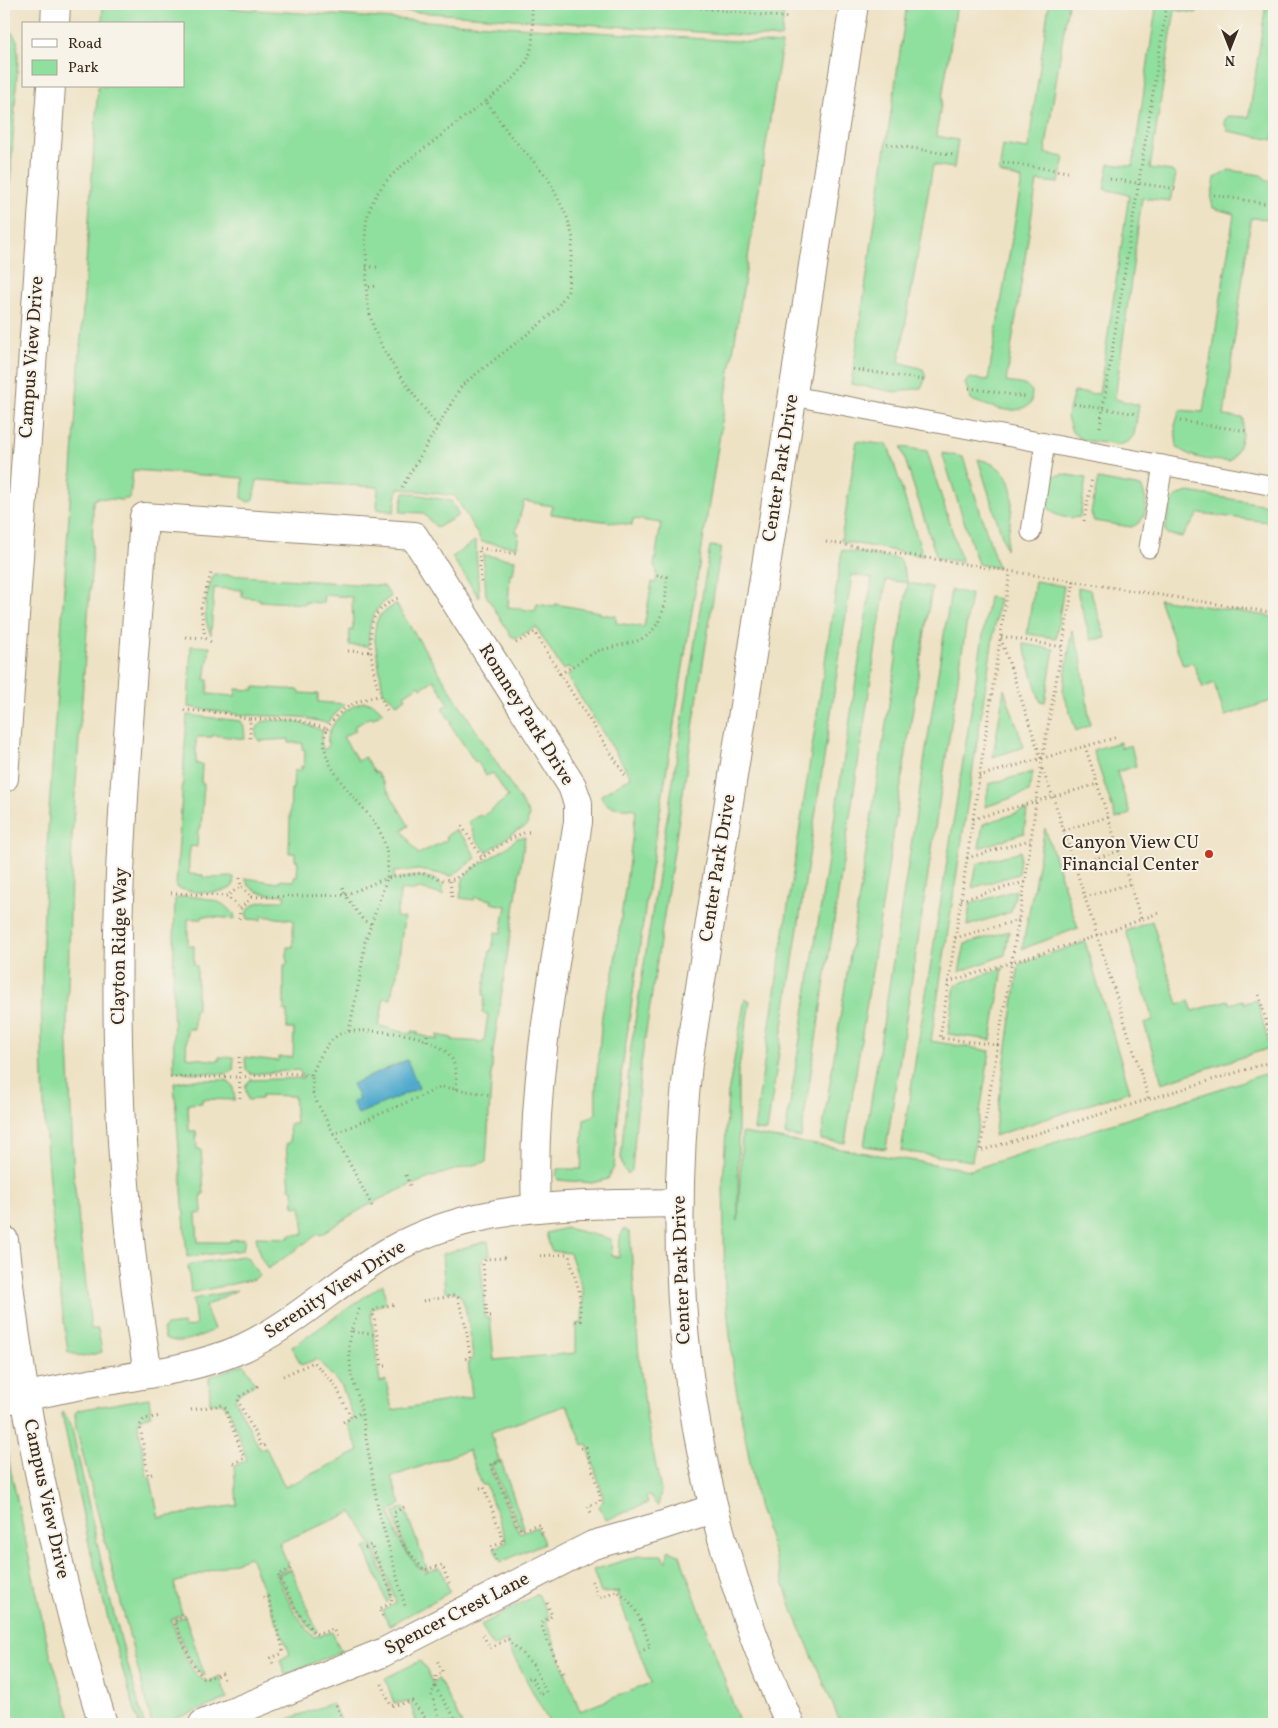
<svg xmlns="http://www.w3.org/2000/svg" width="1278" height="1728" viewBox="0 0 1278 1728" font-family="Vollkorn,serif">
<rect width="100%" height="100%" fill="#f7f3e8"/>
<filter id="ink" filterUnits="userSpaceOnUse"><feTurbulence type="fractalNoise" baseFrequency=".02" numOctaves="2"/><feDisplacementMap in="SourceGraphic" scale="10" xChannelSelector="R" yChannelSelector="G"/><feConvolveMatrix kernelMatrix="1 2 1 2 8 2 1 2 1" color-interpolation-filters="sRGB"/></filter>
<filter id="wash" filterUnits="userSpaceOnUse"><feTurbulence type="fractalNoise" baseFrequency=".0096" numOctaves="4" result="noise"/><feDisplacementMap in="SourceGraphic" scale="20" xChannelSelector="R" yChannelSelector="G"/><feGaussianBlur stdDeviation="1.12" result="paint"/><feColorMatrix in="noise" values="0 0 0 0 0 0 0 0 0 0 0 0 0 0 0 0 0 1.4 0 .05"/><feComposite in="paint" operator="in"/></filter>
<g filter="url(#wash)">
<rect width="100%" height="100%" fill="#eee2c4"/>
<g fill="#8fdf9e" stroke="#65845e">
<path d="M 103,4 L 161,4 L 782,44 L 650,875 L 622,1069 L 614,1167 L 608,1179 L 592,1183 L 558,1180 L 556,1175 L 558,1169 L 581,1169 L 584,1119 L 593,1116 L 596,1113 C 595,1091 597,1071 599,1050 C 602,1025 600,1005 612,982 L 636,811 L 634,809 C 622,807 603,810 601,795 L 631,777 L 567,676 L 572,672 L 569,667 L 563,670 L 536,627 L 516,638 L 511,636 L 486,595 L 483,555 L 515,560 L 513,574 L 510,573 L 508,607 L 535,611 L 537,604 L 555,607 L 555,604 L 600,612 L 600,614 L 616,616 L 616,623 L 644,627 L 652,582 L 656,583 L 657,570 L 654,566 L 661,523 L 633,519 L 632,525 L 551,514 L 552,506 L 524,501 L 516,532 L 519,533 L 517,547 L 482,542 L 455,496 L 398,488 L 394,512 L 377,509 L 378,487 L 257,480 L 253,500 L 248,502 L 242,498 L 243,478 L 133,470 L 130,498 L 122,500 L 97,498 L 93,501 L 92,560 L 72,837 L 67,1022 L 74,1180 L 91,1329 L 98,1329 L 102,1352 L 83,1357 L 68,1352 C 54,1251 44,1149 42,1046 C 40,967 45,889 49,811 L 98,86 L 184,86 L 184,24 L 102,24 Z"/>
<path d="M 303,4 L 785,4 L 781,38 Z"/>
<path d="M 907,4 L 957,4 L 936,136 L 958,140 L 954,168 L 933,165 L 899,362 L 923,369 L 926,378 L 921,388 L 896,392 L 851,384 Z"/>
<path d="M 1049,4 L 1068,4 L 1045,153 L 1064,157 L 1059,183 L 1037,181 L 1006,382 L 1026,385 L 1032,391 L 1031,403 C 1014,418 990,406 971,400 L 965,383 L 969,378 L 988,380 L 1022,179 L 999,173 L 1003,145 L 1028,149 Z"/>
<path d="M 1137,4 L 1202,5 L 1196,13 L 1175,10 L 1150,168 L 1172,171 L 1176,175 L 1170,201 L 1142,198 L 1115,399 L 1139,405 L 1134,435 L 1128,442 L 1118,445 L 1082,440 L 1072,432 L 1067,417 L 1074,392 L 1099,394 L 1129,195 L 1104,189 L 1109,164 L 1133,166 L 1156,8 Z"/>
<path d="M 1266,4 L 1274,4 L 1274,140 L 1228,131 L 1224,122 L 1227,116 L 1249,117 Z"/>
<path d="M 4,21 L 17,40 L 18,59 L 4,277 Z"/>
<path d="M 1229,170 L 1261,175 L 1273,185 L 1274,219 L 1251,218 L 1224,416 L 1243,418 C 1243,436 1241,447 1230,461 C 1209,461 1195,459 1177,448 L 1175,425 L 1180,410 L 1203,412 L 1234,214 L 1213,208 L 1211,199 L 1215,178 Z"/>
<path d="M 857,441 L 888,445 L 923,556 L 841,541 Z"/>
<path d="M 901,447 L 927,451 L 962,562 L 937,558 Z"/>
<path d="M 942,453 L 963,457 L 998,568 L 978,564 Z"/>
<path d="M 978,459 C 1027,470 1010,514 1006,549 Z"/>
<path d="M 1062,474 L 1086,478 L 1080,517 C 1074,518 1070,518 1064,517 C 1041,513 1045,494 1052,477 Z"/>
<path d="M 1098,479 L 1141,487 C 1149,500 1148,522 1131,527 L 1094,521 L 1091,513 Z"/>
<path d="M 404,492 L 451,501 L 459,515 L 437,528 L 423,513 L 400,512 Z"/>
<path d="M 1188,492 L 1274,506 L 1274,523 L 1199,513 L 1182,537 L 1167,534 L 1165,530 L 1170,506 L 1176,496 Z"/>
<path d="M 475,541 L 476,546 L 479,598 L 452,557 Z"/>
<path d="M 710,546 L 721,547 L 641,1064 L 632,1170 L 628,1174 L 623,1168 L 621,1158 L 631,1047 Z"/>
<path d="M 842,550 L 900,559 L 908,583 L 932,587 L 845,1143 L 821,1140 L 908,583 L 886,580 L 801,1138 L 785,1135 L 872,578 L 852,575 L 767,1131 L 754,1130 Z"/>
<path d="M 214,574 L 384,586 L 391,597 C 372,608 368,625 369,646 L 349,645 L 350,630 L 353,630 L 352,597 L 324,595 L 323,603 L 305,602 L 305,604 L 260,601 L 260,599 L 242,597 L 242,590 L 214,588 L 211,635 C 201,615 206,594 214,574 Z"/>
<path d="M 1035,581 L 1064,586 L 1056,638 L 1027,634 Z"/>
<path d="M 1078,587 L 1090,590 L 1106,638 L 1091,640 L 1078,595 Z"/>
<path d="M 951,590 L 971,594 L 886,1149 L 864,1146 Z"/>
<path d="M 989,597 L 999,599 L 931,1041 L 990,1051 L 972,1161 L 901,1151 Z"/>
<path d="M 1159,599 L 1274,617 L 1274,700 L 1225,716 L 1214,683 L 1203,688 L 1193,663 L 1183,665 Z"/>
<path d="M 396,604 L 529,814 L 527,826 L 516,831 L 487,852 L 476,840 L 469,821 L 480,815 L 482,817 L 508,797 L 493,773 L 486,776 L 477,761 L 475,762 L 450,724 L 452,723 L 442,708 L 449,704 L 434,680 L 421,688 L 419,685 L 404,695 L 406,698 L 397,704 L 383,692 L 374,635 L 376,623 L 380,615 Z"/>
<path d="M 1072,630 L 1081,657 L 1090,725 L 1076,731 L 1063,691 Z"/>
<path d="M 1023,644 L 1054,649 L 1045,702 L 1040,701 Z"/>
<path d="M 191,646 L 210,647 L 205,680 L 208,680 L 208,694 L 235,696 L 236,689 L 254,690 L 254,687 L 299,690 L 300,693 L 318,694 L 318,702 L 345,704 L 327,723 L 300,717 L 242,715 L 188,707 Z"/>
<path d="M 1004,689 L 1024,747 L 993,757 Z"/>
<path d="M 364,702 L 373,703 L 383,712 L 372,719 L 370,717 L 354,727 L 356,730 L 343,737 L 358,761 L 365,757 L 375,773 L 377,772 L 409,826 L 402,830 L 418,854 L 447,840 L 446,836 L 455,830 L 466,840 L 476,858 L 452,876 L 419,870 L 394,872 L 394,880 C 407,876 448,871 443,895 L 416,888 L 415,891 L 401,889 L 396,917 L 404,918 L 396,981 L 394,981 L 391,999 L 384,998 L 379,1026 L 411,1034 L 412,1031 L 419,1032 L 416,1034 L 438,1040 L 437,1035 L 452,1038 L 452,1040 L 484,1042 L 488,1014 L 482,1013 L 485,996 L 483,995 L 490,950 L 492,950 L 495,932 L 501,933 L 506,906 L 491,903 L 492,900 L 475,897 L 474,900 L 460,898 L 463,879 L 471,870 L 506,848 L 517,838 L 525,837 L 493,1051 L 486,1162 C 424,1176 373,1198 321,1235 L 318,1234 L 268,1269 L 260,1256 L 256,1237 L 289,1238 L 289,1235 L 304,1234 L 301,1206 L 294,1207 L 293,1189 L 290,1189 L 286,1143 L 290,1143 L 289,1124 L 296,1124 L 294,1096 L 262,1095 L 261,1099 L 248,1100 L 245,1086 L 250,1080 L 303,1078 L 299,1070 L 251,1074 L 246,1069 L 245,1057 L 278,1061 L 278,1057 L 293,1057 L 294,1029 L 287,1029 L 287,1011 L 284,1011 L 284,965 L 287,965 L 287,947 L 293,947 L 293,920 L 262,916 L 261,920 L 248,919 L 246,913 C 254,899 268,901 283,901 L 285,895 C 270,894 251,896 245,878 L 279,883 L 279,880 L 294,881 L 294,877 L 297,877 L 298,861 L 295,860 L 295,853 L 289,853 L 291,789 L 293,789 L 294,771 L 301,771 L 301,766 L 304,767 L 305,750 L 302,749 L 303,743 L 289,743 L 289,739 L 259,741 C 254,734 256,727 262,722 C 280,717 307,723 323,731 L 321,740 L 323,750 L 328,747 C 324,727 346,706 364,702 Z"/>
<path d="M 187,715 L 241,721 L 244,727 L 245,739 L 213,735 L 212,737 L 198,737 L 196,739 L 196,764 L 202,764 L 201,783 L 204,783 L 201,828 L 198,829 L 197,847 L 191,846 C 188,855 189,865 189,874 L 203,875 L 203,878 L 234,877 L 233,886 C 225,896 187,893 176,887 Z"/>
<path d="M 1120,742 L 1121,748 L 1131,745 L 1136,766 L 1117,772 L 1130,814 L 1116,819 L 1093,750 Z"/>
<path d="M 1033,772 L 1029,792 L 985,807 L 989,784 Z"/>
<path d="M 1027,810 L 1024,833 L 979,848 L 983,824 Z"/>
<path d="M 1045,828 L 1078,928 L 1022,949 Z"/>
<path d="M 1021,851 L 1018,874 L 972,888 L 977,864 Z"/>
<path d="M 1016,890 L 1011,912 L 967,926 L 970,904 Z"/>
<path d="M 185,896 C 204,898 221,898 234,914 L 235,919 L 203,916 L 202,919 L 188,919 L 188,946 L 194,946 L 194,965 L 197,966 L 197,1010 L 194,1010 L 194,1029 L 187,1029 L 186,1057 L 219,1061 L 219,1057 L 234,1057 L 233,1071 L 227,1074 L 174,1072 L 173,985 L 175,899 Z"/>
<path d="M 1152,921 L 1178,1004 L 1189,1001 L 1193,1011 L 1228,1000 L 1230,1004 L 1243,1000 L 1244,1003 L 1257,1000 L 1270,1048 L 1162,1083 L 1144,1023 L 1153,1020 L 1126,931 Z"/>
<path d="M 1009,931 L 1005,955 L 959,972 L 965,944 Z"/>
<path d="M 1085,942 L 1130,1091 L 994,1136 L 1019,964 Z"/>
<path d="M 1003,968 L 991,1040 L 948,1034 L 955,985 Z"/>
<path d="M 745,998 L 750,1001 L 738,1073 L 738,1221 L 742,1133 L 971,1170 L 1274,1071 L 1274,1724 L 841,1724 L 791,1606 L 758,1505 L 735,1383 L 725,1288 L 723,1183 L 728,1094 Z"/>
<path d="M 189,1080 L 226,1080 L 233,1086 L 235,1100 L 202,1099 L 202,1103 L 188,1104 L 189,1131 L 196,1131 L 197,1149 L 201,1149 L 204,1194 L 201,1194 L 202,1213 L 196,1214 L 198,1242 L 230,1242 L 230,1240 L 245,1239 L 243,1250 L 187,1257 L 174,1083 Z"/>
<path d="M 566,1228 L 611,1239 L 612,1255 L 619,1258 L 620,1237 L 624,1229 L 630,1233 L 639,1357 L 647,1421 L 661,1491 L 658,1507 L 649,1494 L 646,1497 L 648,1503 L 606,1520 L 599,1506 L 603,1502 L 602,1492 L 587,1444 L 583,1445 L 567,1405 L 491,1432 L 499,1460 L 489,1466 L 519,1533 L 537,1527 L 544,1543 L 501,1562 L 494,1549 L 507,1542 L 486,1485 L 482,1485 L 468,1450 L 391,1477 L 401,1504 L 390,1512 C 396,1537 405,1554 424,1573 L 440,1567 L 450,1592 L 389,1626 L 383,1611 L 396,1603 C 387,1570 370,1539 352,1512 L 279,1543 L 289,1567 L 276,1575 L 293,1610 L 313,1637 L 332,1632 L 341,1651 L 285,1675 L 280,1660 L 290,1654 L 250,1557 L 174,1583 L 182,1614 L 171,1620 C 179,1639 187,1675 208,1682 L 220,1676 L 227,1699 L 162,1724 L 152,1724 L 76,1428 L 75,1413 L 78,1410 L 149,1398 L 151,1415 L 141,1418 L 138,1423 L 147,1477 L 150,1476 L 159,1518 L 237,1505 L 234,1466 L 247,1460 L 230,1412 L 222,1403 L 210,1403 L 209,1377 L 244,1364 L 255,1384 L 238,1394 L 235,1400 L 260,1449 L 266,1448 L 285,1487 L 359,1451 L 347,1423 L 354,1419 L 342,1387 L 317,1359 L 301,1365 L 292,1347 L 383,1284 L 386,1303 L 372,1308 L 371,1315 L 380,1382 L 386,1380 L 392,1410 L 472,1397 L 468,1362 L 473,1358 C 471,1345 468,1305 460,1296 C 455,1291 451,1291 445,1291 L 442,1254 L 488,1241 L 490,1255 L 484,1258 L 481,1263 L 485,1318 L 490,1318 L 494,1360 L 576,1353 L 576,1324 L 582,1323 L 583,1291 L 570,1253 L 551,1251 L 546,1233 Z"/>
<path d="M 243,1256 L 248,1258 L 259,1275 L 255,1279 L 191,1293 L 188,1266 L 191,1264 Z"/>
<path d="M 237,1290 L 205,1306 L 214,1329 L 212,1331 C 197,1337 180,1346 165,1338 L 163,1330 L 166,1326 L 183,1324 L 185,1328 L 196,1325 L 193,1299 Z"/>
<path d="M 63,1412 L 71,1424 L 107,1588 L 144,1724 L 139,1724 L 112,1634 L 90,1549 L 62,1414 Z"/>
<path d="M 4,1438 L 48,1647 L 73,1724 L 4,1724 L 4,1717 L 8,1715 L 4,1705 Z"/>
<path d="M 501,1461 L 524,1527 L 521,1530 L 491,1465 Z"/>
<path d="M 404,1507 L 428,1571 C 409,1568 397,1529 394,1513 Z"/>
<path d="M 371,1545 L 390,1590 L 391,1599 L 387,1603 L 365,1548 Z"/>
<path d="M 670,1550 L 680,1555 L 740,1724 L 550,1724 L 506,1642 L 508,1640 L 493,1647 L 481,1625 L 538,1594 L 550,1619 L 546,1621 L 580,1711 L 651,1683 L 617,1593 L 619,1592 L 601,1593 L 593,1570 L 642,1555 L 662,1555 L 664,1561 L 667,1561 L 668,1551 Z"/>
<path d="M 291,1569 L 317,1631 L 314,1633 L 295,1608 L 278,1575 Z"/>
<path d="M 185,1616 L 205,1676 C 188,1668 181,1637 174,1621 Z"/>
<path d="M 420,1661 L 427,1670 L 432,1683 L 438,1678 L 462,1724 L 417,1724 L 410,1702 L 394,1703 L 385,1678 Z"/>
<path d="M 332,1703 L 342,1724 L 284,1724 L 283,1721 Z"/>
</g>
<path fill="#51aace" stroke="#466a76" d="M 407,1060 L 419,1088 L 358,1114 L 352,1102 L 359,1099 L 352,1084 Z"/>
</g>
<g filter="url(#ink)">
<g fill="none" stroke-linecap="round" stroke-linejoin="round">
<defs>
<g id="lane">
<path d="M 793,396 L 1274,486"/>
<path d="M 1031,532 L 1045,443"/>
<path d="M 1149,548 L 1163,465"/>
</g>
<g id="street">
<path d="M 55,24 L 56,4"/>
<path d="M 4,778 L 51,86"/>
<path d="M 4,1240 C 21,1404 54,1566 103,1724"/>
<path d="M 148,1374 C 124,1229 115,1082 118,935 C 121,796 135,656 144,517 L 414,536 L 572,786 L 578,803 L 578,822 C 558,950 530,1079 536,1208"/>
<path d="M 4,1400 C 36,1395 68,1387 100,1382 C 148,1374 198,1368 243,1348 C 295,1324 338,1281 388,1252 C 475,1201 580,1205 678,1203"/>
<path d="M 203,1724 L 382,1653 L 593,1545 L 657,1527 L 712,1509"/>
</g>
<path id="secondary" d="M 790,1724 C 691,1506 663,1301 688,1063 L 854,4"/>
</defs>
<use href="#lane" stroke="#948671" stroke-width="21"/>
<use href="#street" stroke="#948671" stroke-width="30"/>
<use href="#secondary" stroke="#948671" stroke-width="30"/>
<g stroke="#948671" stroke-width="3" stroke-dasharray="1 4" stroke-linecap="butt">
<path d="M 666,4 L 790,18"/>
<path d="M 751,4 L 751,13"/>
<path d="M 486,101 C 529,68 537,59 531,4"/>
<path d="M 887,144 L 954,155"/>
<path d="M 1003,162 L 1068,172"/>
<path d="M 1110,179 L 1177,189"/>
<path d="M 1214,195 L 1274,205"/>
<path d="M 366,267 L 378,267"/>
<path d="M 369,287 L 378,286"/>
<path d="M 853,369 L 924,380"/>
<path d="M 969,388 L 1026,397"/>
<path d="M 1074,404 L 1138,414"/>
<path d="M 1180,421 L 1247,431"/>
<path d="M 1100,427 L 1167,4"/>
<path d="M 402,487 L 462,385 L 539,325 L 557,308 L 568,291 L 573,238 L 567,217 L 548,178 L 509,134 L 486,101 C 467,115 448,130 429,145 C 412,158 394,170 381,188 C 363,213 364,235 367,264 C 367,275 366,287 367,297 C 371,347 410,387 437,426"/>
<path d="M 1084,521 L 1092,478"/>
<path d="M 826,542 L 1274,613"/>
<path d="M 1074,581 L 1042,760 L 1025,882 L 980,1151 L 1274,1061"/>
<path d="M 481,582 L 479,548 L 516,554"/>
<path d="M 186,637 L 205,638 L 211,642"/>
<path d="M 205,638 L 201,608 L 212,570"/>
<path d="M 516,643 L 535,632 L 560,674"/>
<path d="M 348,651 L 372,652"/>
<path d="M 184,710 L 224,713 L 250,719 L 250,740"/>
<path d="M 387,710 C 375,691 365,639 374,618 C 379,609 389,602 398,598"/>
<path d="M 250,719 L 294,719 L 327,729 C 312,766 366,803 380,832 C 387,846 389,863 387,878 L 345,895 L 363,920 L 371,924"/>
<path d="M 327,729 C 339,708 357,700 379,696"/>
<path d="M 1085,746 L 1141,919"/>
<path d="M 1041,758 L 1000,636 L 1062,647"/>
<path d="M 1042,769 L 1053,797 L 1149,1099"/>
<path d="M 625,775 L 560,674 L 597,651 L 637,641 L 649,635 L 658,623 L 665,605 L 667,577 L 653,574"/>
<path d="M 979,776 L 1118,737"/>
<path d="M 973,819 L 1098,784"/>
<path d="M 462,826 L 482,858"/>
<path d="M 1064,830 L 1108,817"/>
<path d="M 967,858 L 1030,840"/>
<path d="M 1075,865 L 1119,851"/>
<path d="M 240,878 L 241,886"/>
<path d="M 450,881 L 452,897"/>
<path d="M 171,893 L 227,896 L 240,909 L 252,897 L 241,886 L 227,896"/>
<path d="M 252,897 L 345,895 L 342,886"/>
<path d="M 1085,897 L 1129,884"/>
<path d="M 961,900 L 1025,882"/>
<path d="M 239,919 L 240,909"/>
<path d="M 955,938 L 1019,920"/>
<path d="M 948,982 L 1097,936 L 1161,912"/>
<path d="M 1259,995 L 1274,1050"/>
<path d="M 349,1031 L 360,977 L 365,942 L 387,878 L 422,873 L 443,880 L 455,879 C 469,868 515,830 531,832"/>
<path d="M 427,1041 L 427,1034"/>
<path d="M 998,1045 L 940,1038 L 1010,573"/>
<path d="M 239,1057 L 240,1100"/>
<path d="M 312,1075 C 317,1061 326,1042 340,1034 C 353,1027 406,1033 420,1038 C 431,1042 443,1047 450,1056 C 457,1066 456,1077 456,1089"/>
<path d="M 170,1077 L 239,1077 L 285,1073 L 312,1075 L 313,1095 L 334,1134"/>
<path d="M 406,1175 L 410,1186"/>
<path d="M 372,1206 L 334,1134 L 442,1087 L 492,1095"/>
<path d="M 540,1256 L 566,1254 L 569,1257 L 579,1290 L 581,1321 L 572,1321"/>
<path d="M 423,1301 L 453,1296 L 458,1298 L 466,1327 L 470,1357 L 465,1359"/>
<path d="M 359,1309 L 351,1331 L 377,1335"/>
<path d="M 491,1316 L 487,1316 L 483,1263 L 486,1259 L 506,1258"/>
<path d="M 351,1331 L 349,1346 L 351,1374 L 360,1403 L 378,1508 L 405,1606"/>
<path d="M 386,1366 L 382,1366 L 373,1312 L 377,1308 L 397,1304"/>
<path d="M 283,1376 L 314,1362 L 336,1386 L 351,1418 L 362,1412"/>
<path d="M 258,1386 L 239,1397 L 238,1401 L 262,1447 L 266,1444"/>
<path d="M 191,1410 L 222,1405 L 225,1408 L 244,1458 L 231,1465"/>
<path d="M 343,1422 L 351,1418"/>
<path d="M 581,1448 L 586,1447 L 600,1496 L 600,1501 L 588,1506 L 591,1513"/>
<path d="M 501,1461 L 491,1465 L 518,1526 L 521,1530 L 539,1524 L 543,1535"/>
<path d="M 152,1474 L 148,1475 L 140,1425 L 144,1419 L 161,1416"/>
<path d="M 480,1488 L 484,1487 L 504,1542 L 491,1547 L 496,1560"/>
<path d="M 404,1507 L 394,1513 L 401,1542 L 424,1570 L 442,1565 L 449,1583"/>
<path d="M 365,1548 L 371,1545 L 391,1592 L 392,1603 L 379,1609 L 383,1617"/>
<path d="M 291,1569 L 278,1575 L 295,1608 L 314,1633 L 318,1634 L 333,1629 L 338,1639"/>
<path d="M 592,1581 L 599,1598 L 616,1591 C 636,1601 644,1628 650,1647 L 640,1652"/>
<path d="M 263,1598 L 268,1597 L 283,1649 L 281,1654 L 271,1658 L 273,1664"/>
<path d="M 547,1603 L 552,1616 L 542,1622 L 542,1628 L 562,1674 L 565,1672"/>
<path d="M 185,1616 L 174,1621 L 191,1660 L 202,1677 L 208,1678 L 222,1674 L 225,1683"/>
<path d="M 483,1635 L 490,1648 L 508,1639 L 534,1666 L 546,1692 L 541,1695 L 531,1677 L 526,1679"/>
<path d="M 382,1684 L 391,1706 L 412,1701 L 430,1724"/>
<path d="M 435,1687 L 436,1676 L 443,1672 L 437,1660"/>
<path d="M 336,1705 L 345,1724"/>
<path d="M 442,1724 L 431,1694 L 435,1687 L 459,1724"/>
</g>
<use href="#lane" stroke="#fff" stroke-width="19"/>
<use href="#street" stroke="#fff" stroke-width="28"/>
<use href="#secondary" stroke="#fff" stroke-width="28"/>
</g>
</g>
<circle fill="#c8321e" stroke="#f7f3e8" stroke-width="2" cx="1209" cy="854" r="5"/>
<g text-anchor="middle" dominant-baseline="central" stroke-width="4" stroke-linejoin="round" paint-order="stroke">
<g font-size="19" fill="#3b2a1e" stroke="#f7f3e8">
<text transform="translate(32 357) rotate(-86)">Campus View Drive</text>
<text transform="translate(781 468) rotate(-81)">Center Park Drive</text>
<text transform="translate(526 715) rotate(58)">Romney Park Drive</text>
<text transform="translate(718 868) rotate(-81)">Center Park Drive</text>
<text transform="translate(120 946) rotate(-89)">Clayton Ridge Way</text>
<text transform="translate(682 1270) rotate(-92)">Center Park Drive</text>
<text transform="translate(335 1290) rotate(-33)">Serenity View Drive</text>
<text transform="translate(46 1499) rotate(78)">Campus View Drive</text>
<text transform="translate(457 1614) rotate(-27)">Spencer Crest Lane</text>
</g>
<g font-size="19" fill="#3b2a1e" stroke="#f7f3e8" text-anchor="end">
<text x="1199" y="843">Canyon View CU<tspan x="1199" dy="22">Financial Center</tspan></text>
</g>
</g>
<rect width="1278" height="1728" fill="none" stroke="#f7f3e8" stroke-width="20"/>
<rect x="22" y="22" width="162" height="65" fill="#f7f3e8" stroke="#aca397"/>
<rect x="32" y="39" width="25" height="8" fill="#ffffff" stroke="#aca397"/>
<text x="68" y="48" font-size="15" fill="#3b2a1e">Road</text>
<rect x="32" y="60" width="25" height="15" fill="#8fdf9e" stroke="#aca397"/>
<text x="68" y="72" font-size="15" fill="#3b2a1e">Park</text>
<g transform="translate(1230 48) rotate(180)" stroke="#f7f3e8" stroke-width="4" paint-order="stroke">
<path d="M0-4L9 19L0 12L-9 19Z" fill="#3b2a1e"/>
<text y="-8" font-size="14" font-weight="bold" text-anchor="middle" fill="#3b2a1e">N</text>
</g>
</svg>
